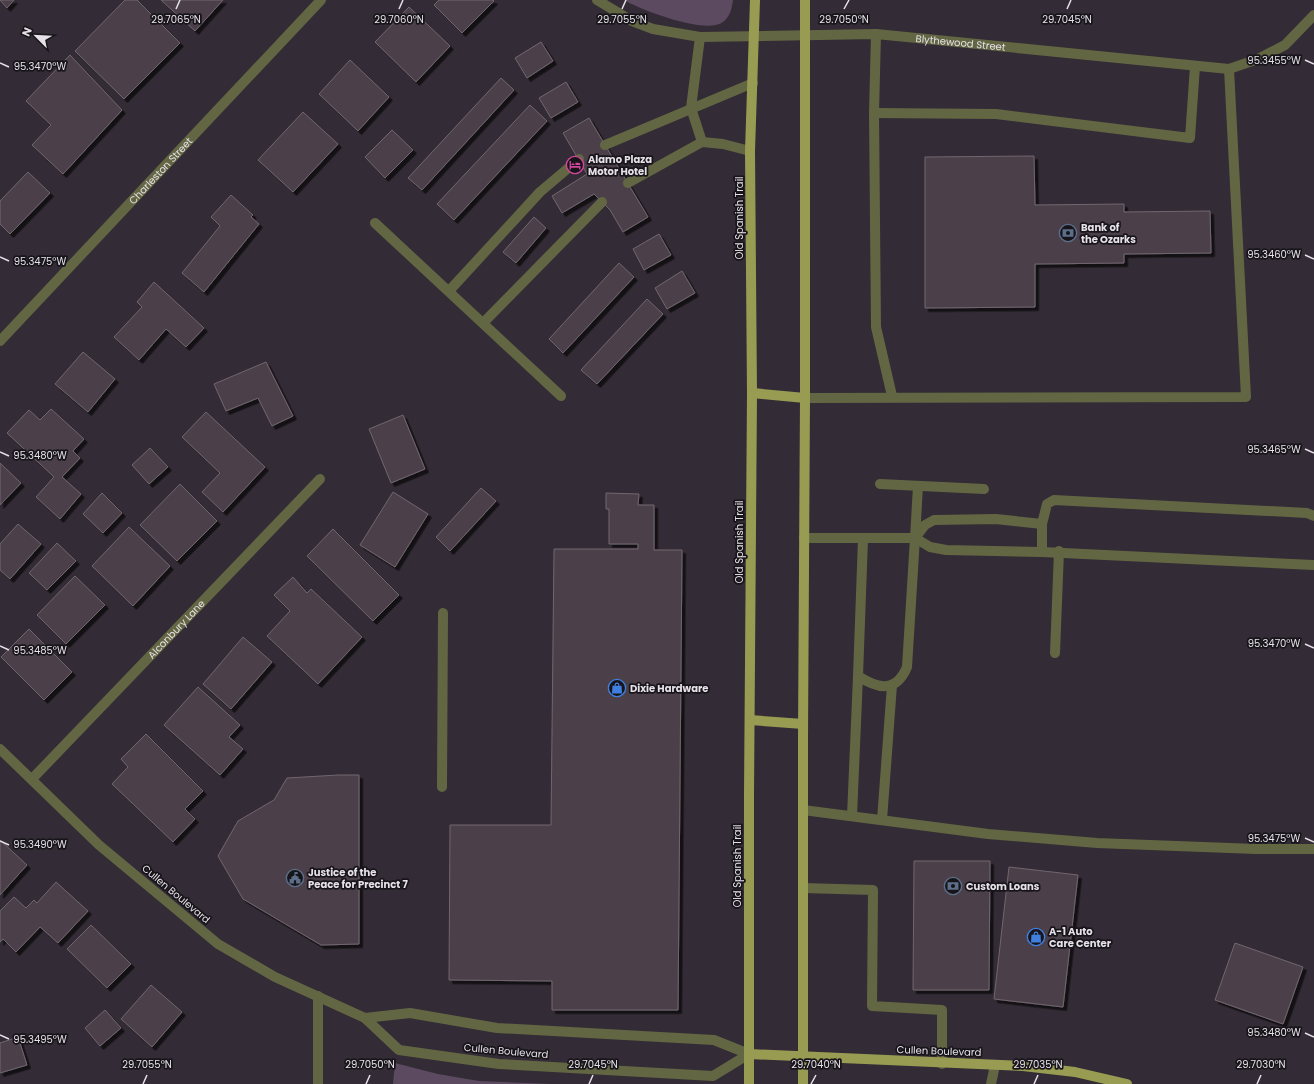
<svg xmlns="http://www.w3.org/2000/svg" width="1314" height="1084" viewBox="0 0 1314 1084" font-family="Poppins,sans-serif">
<defs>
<filter id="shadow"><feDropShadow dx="3.5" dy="3.5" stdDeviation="0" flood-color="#0009"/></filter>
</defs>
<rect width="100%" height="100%" fill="#332b35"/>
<g fill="#5b4a60">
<path d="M 624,0 L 733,0 C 732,8 730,17 723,22 C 706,35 641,10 624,0 Z"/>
<path d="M 395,1063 L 438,1074 L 479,1081 L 552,1084 L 393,1084 Z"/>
</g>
<g fill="#4c414a" stroke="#71666f" filter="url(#shadow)">
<path d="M 0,0 L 14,0 L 7,8 Z"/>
<path d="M 125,0 L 137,0 L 180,43 L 124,99 L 75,51 Z"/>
<path d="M 161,0 L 223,0 L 195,31 Z"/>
<path d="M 439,0 L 493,0 L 494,1 L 462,33 L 434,5 Z"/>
<path d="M 409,7 L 450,46 L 416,82 L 375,42 Z"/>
<path d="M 541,42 L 553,61 L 527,78 L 515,58 Z"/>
<path d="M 70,55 L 122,110 L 63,174 L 32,145 L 51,125 L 26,101 Z"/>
<path d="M 350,60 L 389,97 L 358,131 L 319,94 Z"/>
<path d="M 501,78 L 514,90 L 422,190 L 408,178 Z"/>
<path d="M 566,82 L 578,102 L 551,118 L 539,98 Z"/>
<path d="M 530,105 L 547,121 L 454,220 L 437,204 Z"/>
<path d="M 303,112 L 338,144 L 293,192 L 258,160 Z"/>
<path d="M 589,118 L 648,217 L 623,232 L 610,210 L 594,194 L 562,213 L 552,196 L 587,174 L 563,133 Z"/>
<path d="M 392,130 L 413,150 L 385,178 L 365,157 Z"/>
<path d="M 1034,156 L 1035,205 L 1124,204 L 1124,212 L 1210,211 L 1211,253 L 1124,254 L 1124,263 L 1035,264 L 1035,307 L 925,308 L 925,157 Z"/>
<path d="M 28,172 L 50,193 L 10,234 L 0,224 L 0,201 Z"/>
<path d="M 231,195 L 253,215 L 251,217 L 259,224 L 204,292 L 182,273 L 220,226 L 211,217 Z"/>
<path d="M 534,217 L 546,228 L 516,263 L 503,252 Z"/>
<path d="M 659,234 L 671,255 L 644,270 L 633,249 Z"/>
<path d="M 619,263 L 634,277 L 563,353 L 549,339 Z"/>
<path d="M 682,271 L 695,293 L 667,309 L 655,288 Z"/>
<path d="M 154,282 L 204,328 L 186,347 L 166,329 L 139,360 L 114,337 L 142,307 L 137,302 Z"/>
<path d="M 647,299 L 663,314 L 597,384 L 581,370 Z"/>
<path d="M 83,352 L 115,379 L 88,412 L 55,384 Z"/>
<path d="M 266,362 L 293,416 L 272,426 L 258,398 L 226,411 L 214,384 Z"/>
<path d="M 51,409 L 84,439 L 73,451 L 80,458 L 62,477 L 81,494 L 60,519 L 36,497 L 54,477 L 7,433 L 29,410 L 40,420 Z"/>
<path d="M 206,412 L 265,467 L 223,512 L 202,492 L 220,473 L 182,437 Z"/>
<path d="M 403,415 L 425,469 L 391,483 L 369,429 Z"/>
<path d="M 150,448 L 168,467 L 149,484 L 132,465 Z"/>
<path d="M 0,463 L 21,483 L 0,505 Z"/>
<path d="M 180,484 L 217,521 L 177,561 L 140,525 Z"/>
<path d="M 481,488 L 496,501 L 450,551 L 436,537 Z"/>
<path d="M 393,492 L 428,514 L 395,567 L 360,545 Z"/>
<path d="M 102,493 L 122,513 L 103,533 L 83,514 Z"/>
<path d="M 606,493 L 639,494 L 638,505 L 654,505 L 654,550 L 682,550 L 678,1010 L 552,1010 L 552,981 L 449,980 L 450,825 L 551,825 L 554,549 L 638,549 L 638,544 L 609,544 L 609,509 L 606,509 Z"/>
<path d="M 18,524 L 41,544 L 10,579 L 0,570 L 0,544 Z"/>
<path d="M 129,527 L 170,566 L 133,606 L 92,566 Z"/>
<path d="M 333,529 L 399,595 L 373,621 L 307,556 Z"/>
<path d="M 57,543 L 76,561 L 47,590 L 29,573 Z"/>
<path d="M 75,576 L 105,605 L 66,644 L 37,615 Z"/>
<path d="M 293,577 L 307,593 L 311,589 L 362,637 L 318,684 L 267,636 L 290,611 L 274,595 Z"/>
<path d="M 29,629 L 72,672 L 44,700 L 1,657 Z"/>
<path d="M 243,637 L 272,662 L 231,709 L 203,684 Z"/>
<path d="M 198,687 L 240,725 L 229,737 L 243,749 L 220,775 L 164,725 Z"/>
<path d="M 146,734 L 203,791 L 185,809 L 195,819 L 173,842 L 112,784 L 128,767 L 121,759 Z"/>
<path d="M 338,775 L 359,775 L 359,944 L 321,945 L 243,899 L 218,856 L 238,821 L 274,800 L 287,778 Z"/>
<path d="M 0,840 L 27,865 L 0,895 Z"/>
<path d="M 914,861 L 990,861 L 989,990 L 913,990 Z"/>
<path d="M 1009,867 L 1078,875 L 1063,1007 L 994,999 Z"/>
<path d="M 56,882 L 88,911 L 58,943 L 40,927 L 16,952 L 3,939 L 0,942 L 0,911 L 14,897 L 26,908 L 34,900 L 37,903 Z"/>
<path d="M 91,925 L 131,964 L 107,988 L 67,949 Z"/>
<path d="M 1235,943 L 1303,967 L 1283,1024 L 1215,1000 Z"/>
<path d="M 151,985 L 182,1012 L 152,1047 L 121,1019 Z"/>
<path d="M 105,1010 L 121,1028 L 100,1046 L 85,1028 Z"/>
<path d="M 18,1037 L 27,1065 L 0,1073 L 0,1043 Z"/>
</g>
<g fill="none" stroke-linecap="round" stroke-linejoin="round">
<g stroke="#636643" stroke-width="10">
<path d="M 876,34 L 874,113 L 876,327 L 892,396"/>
<path d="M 700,37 L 691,108 L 702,142"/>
<path d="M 874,113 L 996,114 L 1190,138 L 1195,66"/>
<path d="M 605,145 L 753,83"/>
<path d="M 628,183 L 702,142 L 723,144 L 750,151"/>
<path d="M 375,223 L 561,396"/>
<path d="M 449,291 L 540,192 L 579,159"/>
<path d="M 484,322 L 602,202"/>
<path d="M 805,398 L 1246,397 L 1229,69"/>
<path d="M 880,484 L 984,489"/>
<path d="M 1314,516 L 1307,513 L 1054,500 L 1047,504 L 1042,524 L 1042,552 L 1314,565"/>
<path d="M 804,538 L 915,538 L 907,667 C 896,693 878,689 858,676 L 863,539"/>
<path d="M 915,538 L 925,525 L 934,520 L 996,519 L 1042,524"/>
<path d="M 915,538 L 930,547 L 946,550 L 1042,552"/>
<path d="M 915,538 L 918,486"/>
<path d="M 1055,653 L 1059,551"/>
<path d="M 442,787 L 443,613"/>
<path d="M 803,810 L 988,834 L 1097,843 L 1256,849 L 1314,849"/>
<path d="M 852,816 L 858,676"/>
<path d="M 882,820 L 892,685"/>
<path d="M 803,888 L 873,890 L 872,1006 L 942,1010 L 942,1064"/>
<path d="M 991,1084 L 995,1065"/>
</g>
<g stroke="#636643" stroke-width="10">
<path id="s1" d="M 597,0 L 632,21 L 653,29 L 700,37 L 876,34 L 1229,69 L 1258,59 L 1285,45 L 1314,15"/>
<path id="s2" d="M 0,341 L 321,0"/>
<path id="s3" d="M 32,779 L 320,479"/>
<path d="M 318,1084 L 318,996"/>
</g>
<g stroke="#636643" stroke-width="10">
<path d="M 0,749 L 99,845 L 218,944 L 275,977 L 365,1018 L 399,1050 L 499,1064 L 713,1076 L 749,1054"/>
<path d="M 365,1018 L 410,1013 L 497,1028 L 714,1040 L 749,1054"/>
</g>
<g stroke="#989c52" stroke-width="10">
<path d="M 752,393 L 805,398"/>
<path d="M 750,720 L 803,724"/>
<path d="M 749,1054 L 1023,1066 L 1075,1072 L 1127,1084"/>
<path d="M 749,1084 L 749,795 L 752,393 L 750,151 L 755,0"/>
<path d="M 803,1084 L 803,739 L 805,398 L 805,0"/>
</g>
</g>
<path fill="none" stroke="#e6e1e8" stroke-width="1.5" d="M 176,9 L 180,0M 399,9 L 403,0M 622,9 L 626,0M 844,9 L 849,0M 1067,9 L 1071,0M 1305,60 L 1314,64M 0,63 L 9,67M 1305,255 L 1314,259M 0,257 L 9,261M 1305,449 L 1314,453M 0,452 L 9,456M 1305,644 L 1314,648M 0,646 L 9,650M 1305,838 L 1314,842M 0,841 L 9,845M 1305,1033 L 1314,1037M 0,1035 L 9,1039M 143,1084 L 147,1075M 366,1084 L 370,1075M 589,1084 L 593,1075M 811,1084 L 816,1075M 1034,1084 L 1038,1075M 1257,1084 L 1261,1075"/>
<defs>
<symbol id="hotel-ring" viewBox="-11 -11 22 22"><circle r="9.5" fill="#18151a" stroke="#d1479c" stroke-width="1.5"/><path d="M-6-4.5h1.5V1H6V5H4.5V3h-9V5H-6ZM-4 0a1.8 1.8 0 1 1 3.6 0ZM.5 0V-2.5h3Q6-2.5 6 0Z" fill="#d1479c"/></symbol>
<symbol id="bank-ring" viewBox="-11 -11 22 22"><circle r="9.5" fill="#18151a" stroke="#5c6f8a" stroke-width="1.5"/><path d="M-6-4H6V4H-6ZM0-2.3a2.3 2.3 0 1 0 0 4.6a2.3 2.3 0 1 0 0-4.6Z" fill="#5c6f8a"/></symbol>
<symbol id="shop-ring" viewBox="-11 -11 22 22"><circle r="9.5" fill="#18151a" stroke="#3f7fe0" stroke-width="1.5"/><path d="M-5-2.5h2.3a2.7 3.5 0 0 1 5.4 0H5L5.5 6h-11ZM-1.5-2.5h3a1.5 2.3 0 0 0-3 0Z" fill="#3f7fe0"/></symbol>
<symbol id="civic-ring" viewBox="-11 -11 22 22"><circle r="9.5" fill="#18151a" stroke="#5c6f8a" stroke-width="1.5"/><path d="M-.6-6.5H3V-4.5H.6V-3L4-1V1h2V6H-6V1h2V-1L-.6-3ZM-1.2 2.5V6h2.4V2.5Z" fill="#5c6f8a"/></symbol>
</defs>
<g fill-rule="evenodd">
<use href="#hotel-ring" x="565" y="155" width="20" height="20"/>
<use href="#bank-ring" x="1058" y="223" width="20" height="20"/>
<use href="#shop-ring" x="607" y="678" width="20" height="20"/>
<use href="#civic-ring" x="285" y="868" width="20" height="20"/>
<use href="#bank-ring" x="943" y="876" width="20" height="20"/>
<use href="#shop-ring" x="1026" y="927" width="20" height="20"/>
</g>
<g text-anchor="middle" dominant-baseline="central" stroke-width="3.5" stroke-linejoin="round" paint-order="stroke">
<g font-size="10" fill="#e6e1e8" stroke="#18151a">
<text stroke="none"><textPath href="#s1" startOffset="372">Blythewood Street</textPath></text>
<text stroke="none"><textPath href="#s2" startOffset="234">Charleston Street</textPath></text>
<text transform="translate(739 218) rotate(-90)">Old Spanish Trail</text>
<text transform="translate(739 542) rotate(-90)">Old Spanish Trail</text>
<text stroke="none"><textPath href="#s3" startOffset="208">Alconbury Lane</textPath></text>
<text transform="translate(737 866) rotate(-90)">Old Spanish Trail</text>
<text transform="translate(176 894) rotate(40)">Cullen Boulevard</text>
<text transform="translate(506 1051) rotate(5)">Cullen Boulevard</text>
<text transform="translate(939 1051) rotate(2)">Cullen Boulevard</text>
</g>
<g font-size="10" font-weight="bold" fill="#e6e1e8" stroke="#18151a" text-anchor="start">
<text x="588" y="159">Alamo Plaza<tspan x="588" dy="12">Motor Hotel</tspan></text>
<text x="1081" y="227">Bank of<tspan x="1081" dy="12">the Ozarks</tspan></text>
<text x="630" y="688">Dixie Hardware</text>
<text x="308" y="872">Justice of the<tspan x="308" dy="12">Peace for Precinct 7</tspan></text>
<text x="966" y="886">Custom Loans</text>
<text x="1049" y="931">A-1 Auto<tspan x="1049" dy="12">Care Center</tspan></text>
</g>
</g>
<g font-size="10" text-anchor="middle" fill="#e6e1e8" stroke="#18151a" stroke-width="3.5" stroke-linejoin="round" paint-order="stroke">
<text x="176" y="23">29.7065°N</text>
<text x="399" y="23">29.7060°N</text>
<text x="622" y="23">29.7055°N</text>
<text x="844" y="23">29.7050°N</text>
<text x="1067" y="23">29.7045°N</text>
<text x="1274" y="64">95.3455°W</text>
<text x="40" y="70">95.3470°W</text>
<text x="1274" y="258">95.3460°W</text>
<text x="40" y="265">95.3475°W</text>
<text x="1274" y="453">95.3465°W</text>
<text x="40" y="459">95.3480°W</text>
<text x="1274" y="647">95.3470°W</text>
<text x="40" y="654">95.3485°W</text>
<text x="1274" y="842">95.3475°W</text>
<text x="40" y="848">95.3490°W</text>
<text x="1274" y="1036">95.3480°W</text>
<text x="40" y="1043">95.3495°W</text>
<text x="1261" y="1068">29.7030°N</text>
<text x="147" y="1068">29.7055°N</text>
<text x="370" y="1068">29.7050°N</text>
<text x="593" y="1068">29.7045°N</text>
<text x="816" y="1068">29.7040°N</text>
<text x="1038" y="1068">29.7035°N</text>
</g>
<g transform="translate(36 36) rotate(294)" stroke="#18151a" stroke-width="3" paint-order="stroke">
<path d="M0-3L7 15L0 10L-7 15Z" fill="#e6e1e8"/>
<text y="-6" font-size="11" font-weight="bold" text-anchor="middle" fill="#e6e1e8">N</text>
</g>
</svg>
